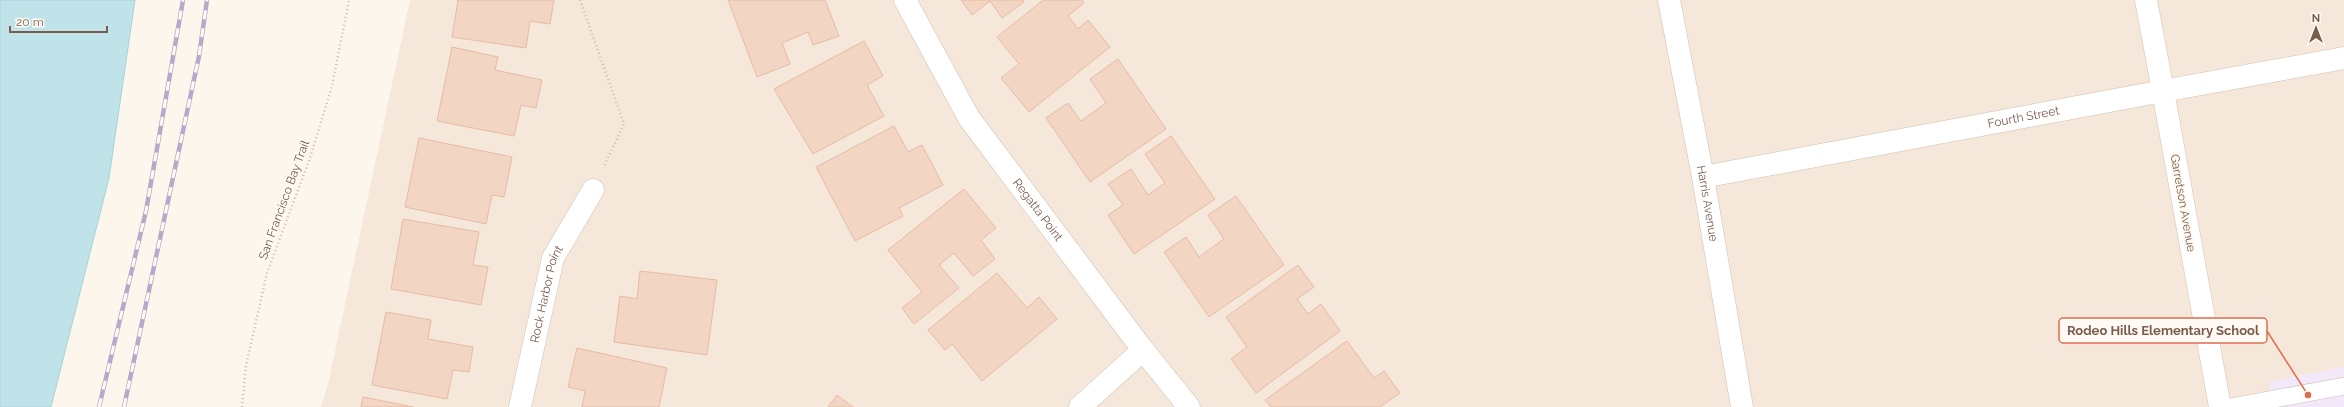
<svg xmlns="http://www.w3.org/2000/svg" width="2344" height="407" viewBox="0 0 2344 407" font-family="Raleway,sans-serif">
<rect width="100%" height="100%" fill="#fdf6ec"/>
<path fill="#f5e8da" d="M 410,0 L 2344,0 L 2344,367 L 2269,382 L 2273,407 L 321,407 L 328,384 Z"/>
<path fill="#f3e8fa" d="M 2344,367 L 2344,407 L 2273,407 L 2269,382 Z"/>
<path fill="#bfe3e8" stroke="#a5d3da" d="M 0,0 L 135,0 L 109,178 L 51,407 L 0,407 Z"/>
<g fill="#f3d5c3" stroke="#e6bba3">
<path d="M 458,0 L 554,0 L 550,24 L 530,21 L 526,48 L 452,37 Z"/>
<path d="M 728,0 L 825,0 L 839,36 L 813,45 L 808,32 L 782,43 L 790,64 L 757,77 Z"/>
<path d="M 961,0 L 1023,0 L 1024,2 L 1002,18 L 990,1 L 972,15 Z"/>
<path d="M 1043,0 L 1082,0 L 1084,3 L 1068,16 L 1078,29 L 1088,20 L 1110,47 L 1029,112 L 1001,78 L 1019,64 L 997,37 Z"/>
<path d="M 864,41 L 883,76 L 867,85 L 884,116 L 813,154 L 774,89 Z"/>
<path d="M 452,47 L 498,57 L 495,70 L 542,80 L 536,108 L 521,105 L 514,136 L 437,121 Z"/>
<path d="M 1118,59 L 1166,129 L 1090,182 L 1046,118 L 1068,103 L 1081,121 L 1106,103 L 1090,79 Z"/>
<path d="M 894,126 L 908,152 L 922,145 L 943,185 L 899,208 L 903,216 L 855,241 L 816,167 Z"/>
<path d="M 1171,136 L 1215,199 L 1134,254 L 1108,215 L 1123,205 L 1108,184 L 1131,169 L 1148,195 L 1165,183 L 1145,154 Z"/>
<path d="M 419,138 L 512,157 L 504,197 L 492,195 L 486,224 L 405,207 Z"/>
<path d="M 964,189 L 996,228 L 981,240 L 995,259 L 973,276 L 954,253 L 939,265 L 959,288 L 914,324 L 902,308 L 922,292 L 888,250 Z"/>
<path d="M 1236,196 L 1284,265 L 1209,317 L 1164,252 L 1186,237 L 1199,257 L 1224,239 L 1208,215 Z"/>
<path d="M 403,219 L 479,232 L 473,265 L 488,267 L 481,305 L 391,289 Z"/>
<path d="M 1298,265 L 1314,287 L 1297,299 L 1308,314 L 1321,304 L 1340,331 L 1256,393 L 1231,359 L 1247,347 L 1226,317 Z"/>
<path d="M 640,271 L 717,280 L 707,355 L 614,342 L 620,296 L 637,299 Z"/>
<path d="M 997,273 L 1027,308 L 1039,297 L 1057,319 L 982,381 L 952,344 L 945,350 L 928,330 Z"/>
<path d="M 386,312 L 431,320 L 428,339 L 473,347 L 469,372 L 453,370 L 447,399 L 372,385 Z"/>
<path d="M 1347,341 L 1374,378 L 1384,371 L 1400,393 L 1380,407 L 1271,407 L 1265,400 Z"/>
<path d="M 577,348 L 667,368 L 659,407 L 582,407 L 585,391 L 568,387 Z"/>
<path d="M 837,395 L 853,407 L 828,407 Z"/>
<path d="M 363,397 L 413,407 L 361,407 Z"/>
</g>
<g fill="none" stroke-linecap="round" stroke-linejoin="round">
<defs>
<path id="lane" d="M 2231,407 L 2344,386"/>
<g id="street">
<path id="s1" d="M 905,0 L 969,118 L 1143,350 L 1189,407"/>
<path id="s2" d="M 1669,0 L 1703,177 L 1742,407"/>
<path id="s3" d="M 1703,177 L 2163,91 L 2146,0"/>
<path id="s4" d="M 520,407 L 553,258 L 593,190"/>
<path d="M 1080,407 L 1143,350"/>
</g>
<path id="secondary" d="M 2220,407 L 2163,91 L 2344,58"/>
</defs>
<use href="#lane" stroke="#d1beb0" stroke-width="18"/>
<use href="#street" stroke="#d1beb0" stroke-width="23"/>
<use href="#secondary" stroke="#d6c0b0" stroke-width="23"/>
<g stroke="#d9b8a5" stroke-width="2.5" stroke-dasharray="1 3" stroke-linecap="butt">
<path d="M 580,0 L 624,124 L 604,166"/>
<path d="M 242,407 L 246,366 L 267,273 L 310,158 L 332,86 L 349,0"/>
</g>
<use href="#lane" stroke="#fff" stroke-width="17"/>
<use href="#street" stroke="#fff" stroke-width="22"/>
<use href="#secondary" stroke="#fff" stroke-width="22"/>
<defs>
<g id="rail">
<path d="M 99,407 L 146,211 L 183,0"/>
<path d="M 124,407 L 199,56 L 207,0"/>
</g>
</defs>
<use href="#rail" stroke="#b9a8c9" stroke-width="4.5"/>
<use href="#rail" stroke="#fffaf3" stroke-width="3" stroke-dasharray="9" stroke-linecap="butt"/>
</g>
<g text-anchor="middle" dominant-baseline="central" stroke-width="4" stroke-linejoin="round" paint-order="stroke">
<g font-size="12" fill="#7a5c4d" stroke="#fffaf3">
<text stroke="none"><textPath href="#s3" startOffset="326">Fourth Street</textPath></text>
<text transform="translate(284 200) rotate(-70)">San Francisco Bay Trail</text>
<text stroke="none"><textPath href="#s2" startOffset="207">Harris Avenue</textPath></text>
<text transform="translate(2183 203) rotate(80)">Garretson Avenue</text>
<text stroke="none"><textPath href="#s1" startOffset="249">Regatta Point</textPath></text>
<text stroke="none"><textPath href="#s4" startOffset="116">Rock Harbor Point</textPath></text>
</g>
</g>
<path fill="none" stroke="#dc6d51" stroke-width="1.5" d="M2308 395L2267 331"/>
<circle fill="#dc6d51" stroke="#fffaf3" stroke-width="1.5" cx="2308" cy="395" r="4"/>
<rect fill="#fffaf3" stroke="#dc6d51" stroke-width="1.5" x="2059" y="318" width="208" height="25" rx="4"/>
<g font-size="13" text-anchor="middle" font-weight="bold" fill="#7a5c4d">
<text x="2163" y="335">Rodeo Hills Elementary School</text>
</g>
<g transform="translate(2316 28)" stroke="#fffaf3" stroke-width="3" paint-order="stroke">
<path d="M0-3L7 15L0 10L-7 15Z" fill="#7a5c4d"/>
<text y="-6" font-size="11" font-weight="bold" text-anchor="middle" fill="#7a5c4d">N</text>
</g>
<path d="M10 26v6h97v-6" fill="none" stroke="#7a5c4d" stroke-width="2"/>
<text x="16" y="26" font-size="12" fill="#7a5c4d" stroke="#fffaf3" stroke-width="3" paint-order="stroke">20 m</text>
</svg>
